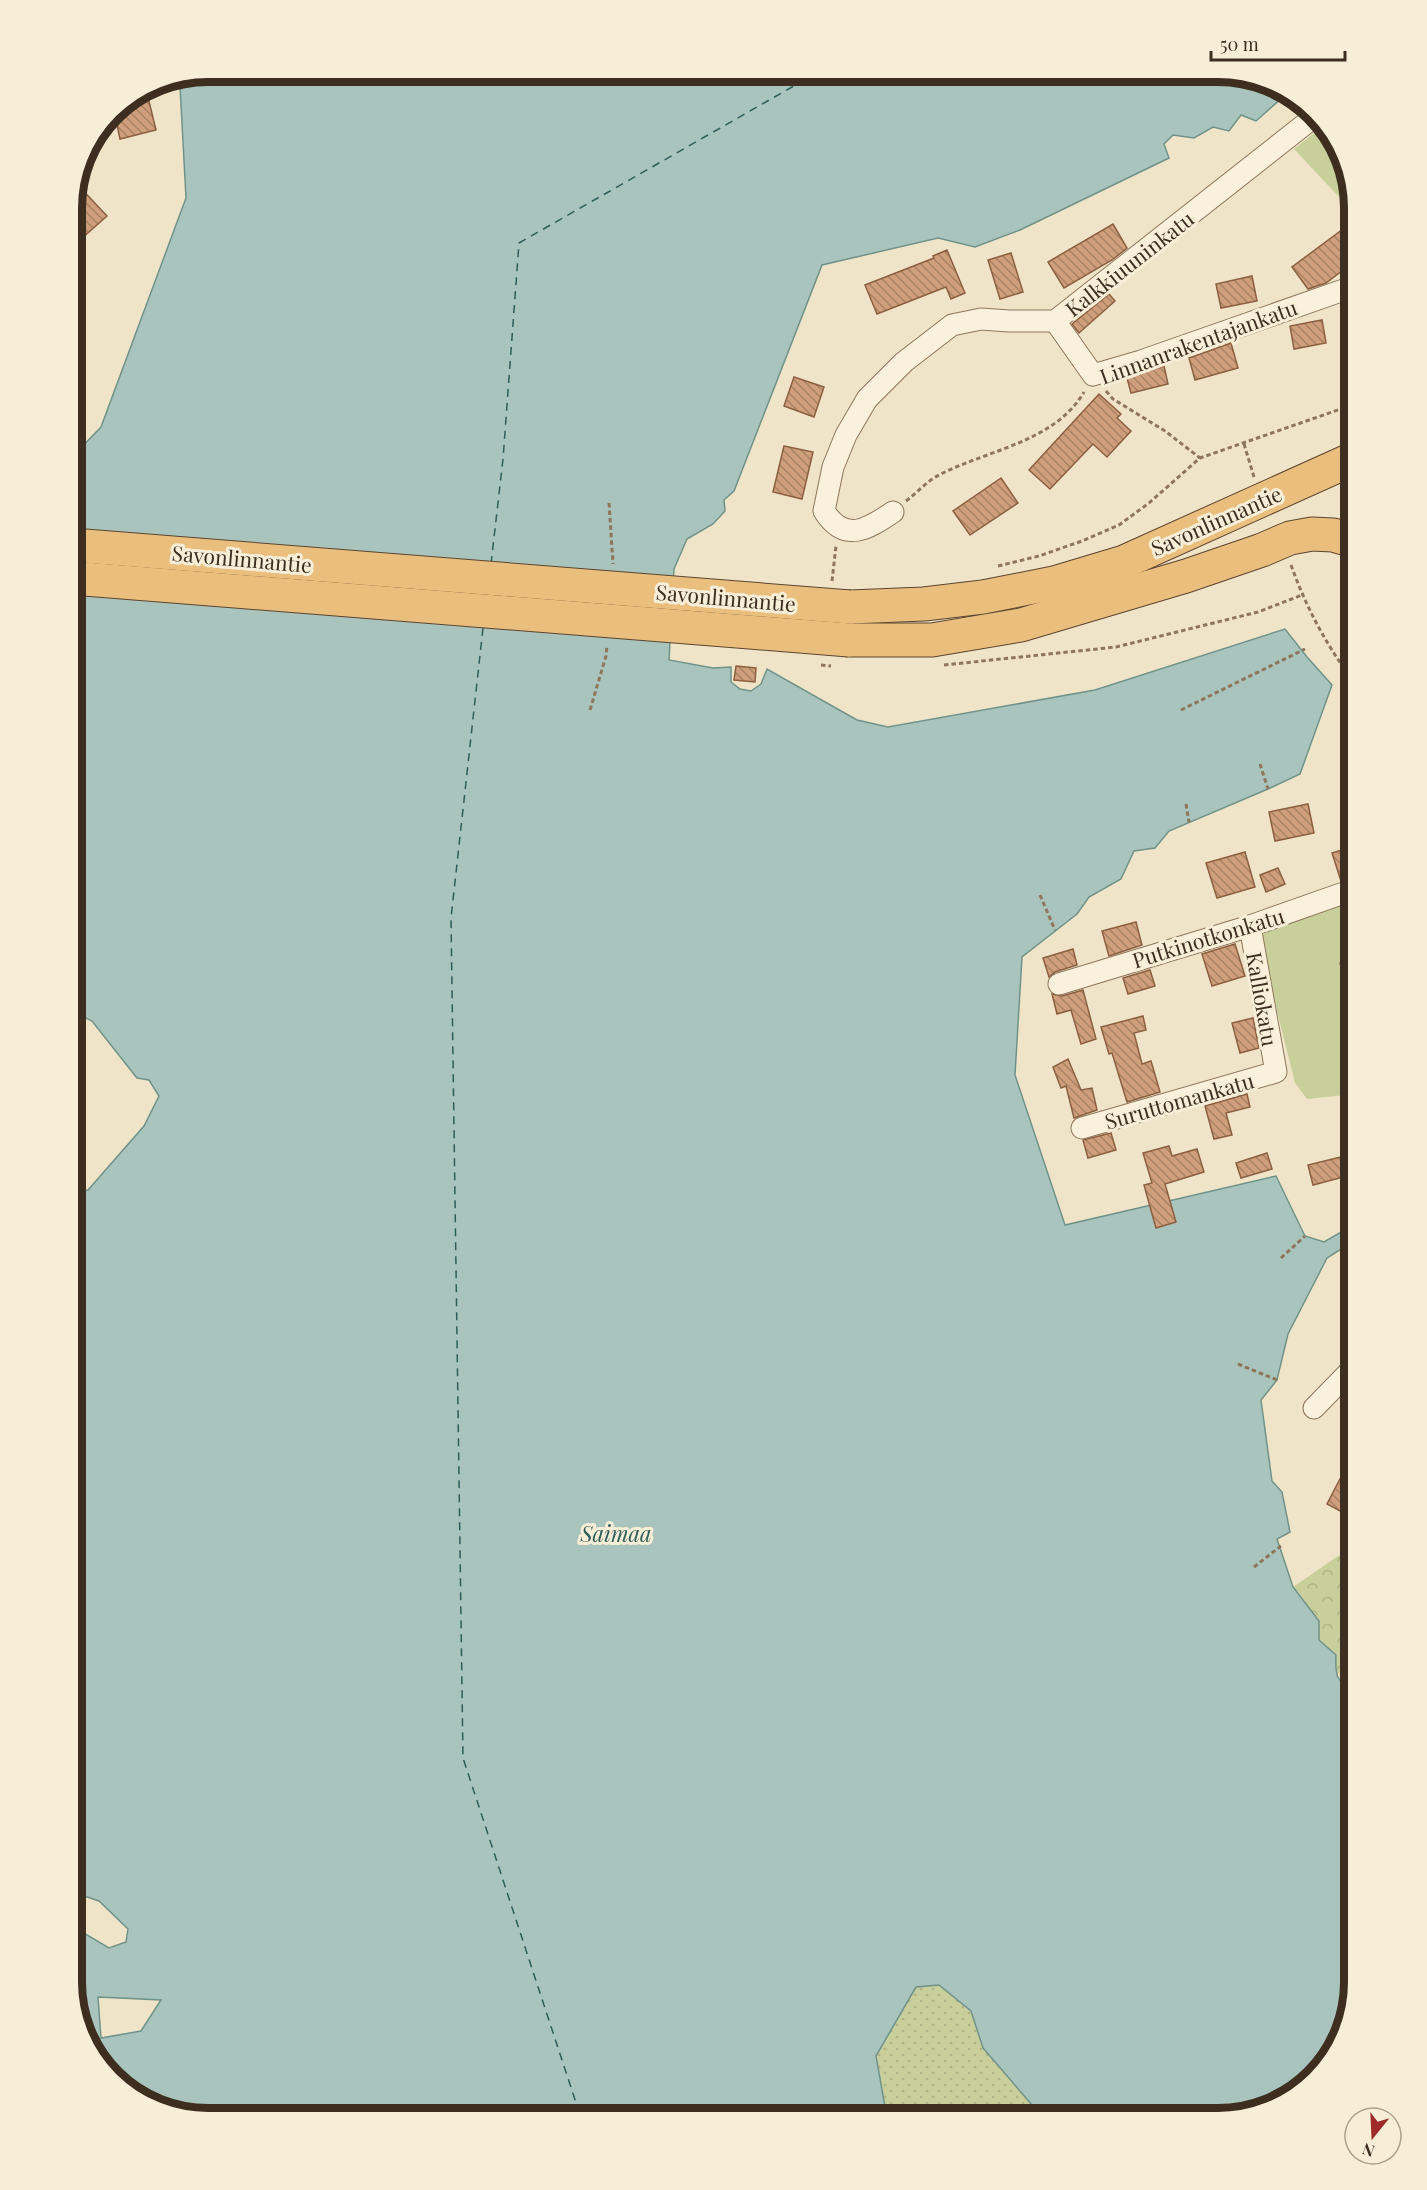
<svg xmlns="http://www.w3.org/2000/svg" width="1427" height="2190" viewBox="0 0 1427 2190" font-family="'Playfair Display',serif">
<defs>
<pattern id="forest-crowns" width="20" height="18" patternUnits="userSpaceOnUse" patternTransform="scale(1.5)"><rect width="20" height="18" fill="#c9cf9b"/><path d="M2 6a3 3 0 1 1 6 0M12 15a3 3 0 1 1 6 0" fill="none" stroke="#aeb285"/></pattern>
<pattern id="park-dots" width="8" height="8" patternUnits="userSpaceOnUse" patternTransform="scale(1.5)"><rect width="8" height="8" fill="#c9cf9b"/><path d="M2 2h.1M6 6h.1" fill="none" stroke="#aeb285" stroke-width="1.8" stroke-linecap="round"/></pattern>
<pattern id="building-back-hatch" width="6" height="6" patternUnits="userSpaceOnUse" patternTransform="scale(1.5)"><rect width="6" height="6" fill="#cf9f7d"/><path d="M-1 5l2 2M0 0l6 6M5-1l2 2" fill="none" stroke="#a98266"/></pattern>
</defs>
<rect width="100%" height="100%" fill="#f0e4c8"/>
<g fill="#c9cf9b">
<path d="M 1322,127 L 1341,148 L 1355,214 L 1294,149 Z"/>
<path d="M 1355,899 L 1355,959 L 1340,963 L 1355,1020 L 1355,1094 L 1307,1099 L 1295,1083 L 1262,951 L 1262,936 L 1277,920 Z"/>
</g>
<path fill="url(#forest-crowns)" d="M 1355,1534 L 1355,1675 L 1335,1673 L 1336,1655 L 1319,1640 L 1319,1621 L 1293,1587 L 1347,1550 Z"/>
<path fill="url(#park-dots)" d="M 939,1985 L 971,2011 L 983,2048 L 1032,2105 L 1033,2118 L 887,2118 L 876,2057 L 916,1987 Z"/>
<path fill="#a9c4bc" stroke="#6f938a" stroke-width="1.5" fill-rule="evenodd" d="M 209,72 L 1228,72 L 1279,90 L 1282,98 L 1256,121 L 1241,115 L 1229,131 L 1213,127 L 1194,138 L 1173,135 L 1164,144 L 1169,158 L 1020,230 L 975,247 L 938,238 L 822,265 L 734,491 L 724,500 L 725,511 L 713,524 L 687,539 L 674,569 L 669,660 L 713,668 L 731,667 L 731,682 L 740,689 L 751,691 L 761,684 L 767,669 L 857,720 L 888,727 L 1095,690 L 1285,629 L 1307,657 L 1332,685 L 1300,774 L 1268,789 L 1169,831 L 1155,848 L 1134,851 L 1121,879 L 1089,897 L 1077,914 L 1022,957 L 1015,1075 L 1065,1225 L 1276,1176 L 1305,1236 L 1324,1242 L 1355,1224 L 1355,1240 L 1327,1258 L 1288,1334 L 1277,1380 L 1261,1400 L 1272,1481 L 1282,1492 L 1290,1532 L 1277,1539 L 1293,1587 L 1319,1621 L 1319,1640 L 1336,1655 C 1335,1676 1336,1681 1355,1692 L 1355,1982 L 1332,2057 L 1279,2104 L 1218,2118 L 1033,2118 L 1032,2105 L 983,2048 L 971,2011 L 939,1985 L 916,1987 L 876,2056 L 887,2118 L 200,2118 L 133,2095 L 86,2042 L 72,1981 L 72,1926 L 109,1948 L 126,1942 L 128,1929 L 99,1901 L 72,1892 L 72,1194 L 88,1190 L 144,1126 L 159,1096 L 149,1080 L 137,1078 L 92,1021 L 72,1011 L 72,457 L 101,427 L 186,198 L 180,86 L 177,78 ZM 98,1997 L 161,2000 L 141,2031 L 101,2038 Z"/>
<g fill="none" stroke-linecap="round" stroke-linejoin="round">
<g stroke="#2f5d5a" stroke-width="1.5" stroke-dasharray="8 6" stroke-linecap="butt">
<path d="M 491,564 L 503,459 L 519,243 L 792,87 L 824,72"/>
<path d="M 483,628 L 451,918 L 463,1758 L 581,2118"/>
</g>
</g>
<g fill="url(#building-back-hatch)" stroke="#8d5f41" stroke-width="1.5">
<path d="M 146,89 L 156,130 L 120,139 L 114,111 Z"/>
<path d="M 76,183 L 107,216 L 72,247 L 72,200 Z"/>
<path d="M 1113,224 L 1127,248 L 1112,260 L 1064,288 L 1048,262 Z"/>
<path d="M 1343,229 L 1355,245 L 1355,261 L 1326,283 L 1308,289 L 1292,267 Z"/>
<path d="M 947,250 L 965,293 L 951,299 L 946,287 L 877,314 L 865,285 L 934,258 L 933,256 Z"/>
<path d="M 1011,253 L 1023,292 L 1000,299 L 988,260 Z"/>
<path d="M 1252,276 L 1257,301 L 1221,308 L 1216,284 Z"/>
<path d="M 1109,294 L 1115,301 L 1079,333 L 1072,324 Z"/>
<path d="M 1322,320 L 1326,343 L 1294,349 L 1290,326 Z"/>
<path d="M 1231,343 L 1238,368 L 1195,380 L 1189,358 Z"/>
<path d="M 1164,366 L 1168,384 L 1131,393 L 1127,378 Z"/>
<path d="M 794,377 L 824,387 L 814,417 L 784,406 Z"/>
<path d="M 1099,394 L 1121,414 L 1117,418 L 1131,431 L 1107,457 L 1093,444 L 1050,489 L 1029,470 Z"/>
<path d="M 784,446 L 813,452 L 802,499 L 773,492 Z"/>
<path d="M 1001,478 L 1018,503 L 970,535 L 953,511 Z"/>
<path d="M 736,666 L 756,668 L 755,682 L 734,680 Z"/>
<path d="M 1308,804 L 1314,833 L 1275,841 L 1269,812 Z"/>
<path d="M 1355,846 L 1355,877 L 1341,881 L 1332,853 Z"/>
<path d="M 1245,852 L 1255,887 L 1217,898 L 1206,863 Z"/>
<path d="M 1278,868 L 1285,884 L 1266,892 L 1260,875 Z"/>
<path d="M 1136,922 L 1142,945 L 1109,956 L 1102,931 Z"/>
<path d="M 1235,944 L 1245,976 L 1212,986 L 1202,954 Z"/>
<path d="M 1073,949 L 1077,965 L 1055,972 L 1049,977 L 1043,958 Z"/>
<path d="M 1355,959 L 1355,1002 L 1350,1002 L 1340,963 Z"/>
<path d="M 1150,970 L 1155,986 L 1128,994 L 1123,978 Z"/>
<path d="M 1083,990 L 1096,1039 L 1081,1044 L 1071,1010 L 1057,1014 L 1052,994 L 1062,996 Z"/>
<path d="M 1143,1016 L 1146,1030 L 1134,1033 L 1142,1064 L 1151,1061 L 1160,1092 L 1127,1102 L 1112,1053 L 1109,1054 L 1101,1027 Z"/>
<path d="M 1253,1018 L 1259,1048 L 1240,1053 L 1232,1023 Z"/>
<path d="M 1068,1059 L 1081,1090 L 1092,1088 L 1097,1110 L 1074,1118 L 1066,1086 L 1061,1088 L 1053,1067 Z"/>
<path d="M 1247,1094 L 1250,1107 L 1226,1113 L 1232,1135 L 1214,1139 L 1205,1106 Z"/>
<path d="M 1111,1133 L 1116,1150 L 1088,1158 L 1083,1140 Z"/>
<path d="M 1169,1146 L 1172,1156 L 1197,1149 L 1204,1172 L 1165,1184 L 1176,1222 L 1156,1228 L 1144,1185 L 1152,1183 L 1143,1153 Z"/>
<path d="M 1267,1153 L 1272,1169 L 1241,1178 L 1236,1163 Z"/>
<path d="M 1353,1154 L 1355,1174 L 1313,1185 L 1308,1165 Z"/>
<path d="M 1355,1450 L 1355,1519 L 1327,1504 Z"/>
</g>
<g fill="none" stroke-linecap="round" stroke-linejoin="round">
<defs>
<g id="minor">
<path d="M 1055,321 L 1093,375 L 1141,361 L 1355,286"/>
<path d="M 893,512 C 868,529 845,544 824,511 L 833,467 L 846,435 L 867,399 L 904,362 L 952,325 L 981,319 L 1009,321 L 1055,321 L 1314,117"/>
<path d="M 1059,984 L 1250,926 L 1355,889"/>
<path d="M 1082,1128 L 1276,1072 L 1250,926"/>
<path d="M 1314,1408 L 1355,1366"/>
</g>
<g id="trunk">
<path d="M 850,607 L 924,604 L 983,597 L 1054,583 L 1124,562 L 1355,458"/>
<path d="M 849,640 L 932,640 L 1021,625 L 1186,576 L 1262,550 L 1290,538 L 1312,534 L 1333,535 L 1355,541"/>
</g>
</defs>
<use href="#minor" stroke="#8d765c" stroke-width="23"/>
<use href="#trunk" stroke="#5b4430" stroke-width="35"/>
<g stroke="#8d765c" stroke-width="3" stroke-dasharray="4.5 3" stroke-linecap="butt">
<path d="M 1106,391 L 1113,399 L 1165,431 L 1200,458"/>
<path d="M 1244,444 L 1254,477"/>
<path d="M 906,501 C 917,493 927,481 939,475 C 987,450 1055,442 1084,392"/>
<path d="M 609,503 L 613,564"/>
<path d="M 1291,565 C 1306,607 1327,647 1355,683"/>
<path d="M 998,566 L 1039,556 L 1082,541 L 1119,525 L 1149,503 L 1200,458 L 1355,404"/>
<path d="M 832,581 L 836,546"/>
<path d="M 944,665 L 1116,647 L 1258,612 L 1302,595"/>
<path d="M 590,710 L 606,656 L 607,645"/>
<path d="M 1181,710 L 1305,649"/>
<path d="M 1260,764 L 1268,789"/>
<path d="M 1186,804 L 1189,822"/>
<path d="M 1040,895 L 1055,930"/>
<path d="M 1281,1258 L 1305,1236"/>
<path d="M 1238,1364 L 1277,1380"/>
<path d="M 1254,1567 L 1281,1546"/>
</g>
<use href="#minor" stroke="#faf1dc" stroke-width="21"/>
<use href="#trunk" stroke="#eabe7c" stroke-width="33"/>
<defs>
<g id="trunk-bridge">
<path d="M 72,545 L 850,607"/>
<path d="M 72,578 L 849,640"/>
</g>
</defs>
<use href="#trunk-bridge" stroke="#5b4430" stroke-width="35" stroke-linecap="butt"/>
<path stroke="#8d765c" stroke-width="3" stroke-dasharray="4.5 3" stroke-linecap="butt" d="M 821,665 L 831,666"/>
<use href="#trunk-bridge" stroke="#eabe7c" stroke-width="33"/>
</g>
<g text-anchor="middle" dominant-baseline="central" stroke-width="6" stroke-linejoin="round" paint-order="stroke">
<g font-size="21" fill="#3d2e20" stroke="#f7eed8">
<text transform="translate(1129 263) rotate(-38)">Kalkkiuuninkatu</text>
<text transform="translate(1198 341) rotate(-20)">Linnanrakentajankatu</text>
<text transform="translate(1216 520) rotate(-24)">Savonlinnantie</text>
<text transform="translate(242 558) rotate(5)">Savonlinnantie</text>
<text transform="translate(726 597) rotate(5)">Savonlinnantie</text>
<text transform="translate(1208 937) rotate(-17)">Putkinotkonkatu</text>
<text transform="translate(1263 999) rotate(80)">Kalliokatu</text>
<text transform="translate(1179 1100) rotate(-16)">Suruttomankatu</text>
</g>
<g font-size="22" font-style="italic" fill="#2f5d5a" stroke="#f7eed8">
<text x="616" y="1533">Saimaa</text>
</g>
</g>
<path d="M0 0H1427V2190H0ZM208 82H1218A126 126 0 0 1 1344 208V1982A126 126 0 0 1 1218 2108H208A126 126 0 0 1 82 1982V208A126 126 0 0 1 208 82Z" fill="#f7eed8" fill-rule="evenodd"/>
<path fill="none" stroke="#3d2e20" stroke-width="8" d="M208 82H1218A126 126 0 0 1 1344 208V1982A126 126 0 0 1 1218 2108H208A126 126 0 0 1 82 1982V208A126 126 0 0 1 208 82Z"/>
<g transform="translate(1373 2136) rotate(198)"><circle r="28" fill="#f7eed8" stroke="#ada18e" stroke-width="1.5"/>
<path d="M0-4.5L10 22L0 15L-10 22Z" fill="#9e2a2b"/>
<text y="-9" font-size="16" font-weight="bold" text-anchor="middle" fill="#3d2e20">N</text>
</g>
<path d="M1211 51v9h134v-9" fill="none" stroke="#3d2e20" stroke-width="3"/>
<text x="1220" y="51" font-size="18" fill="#3d2e20" stroke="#f7eed8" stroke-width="4.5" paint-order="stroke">50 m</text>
</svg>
